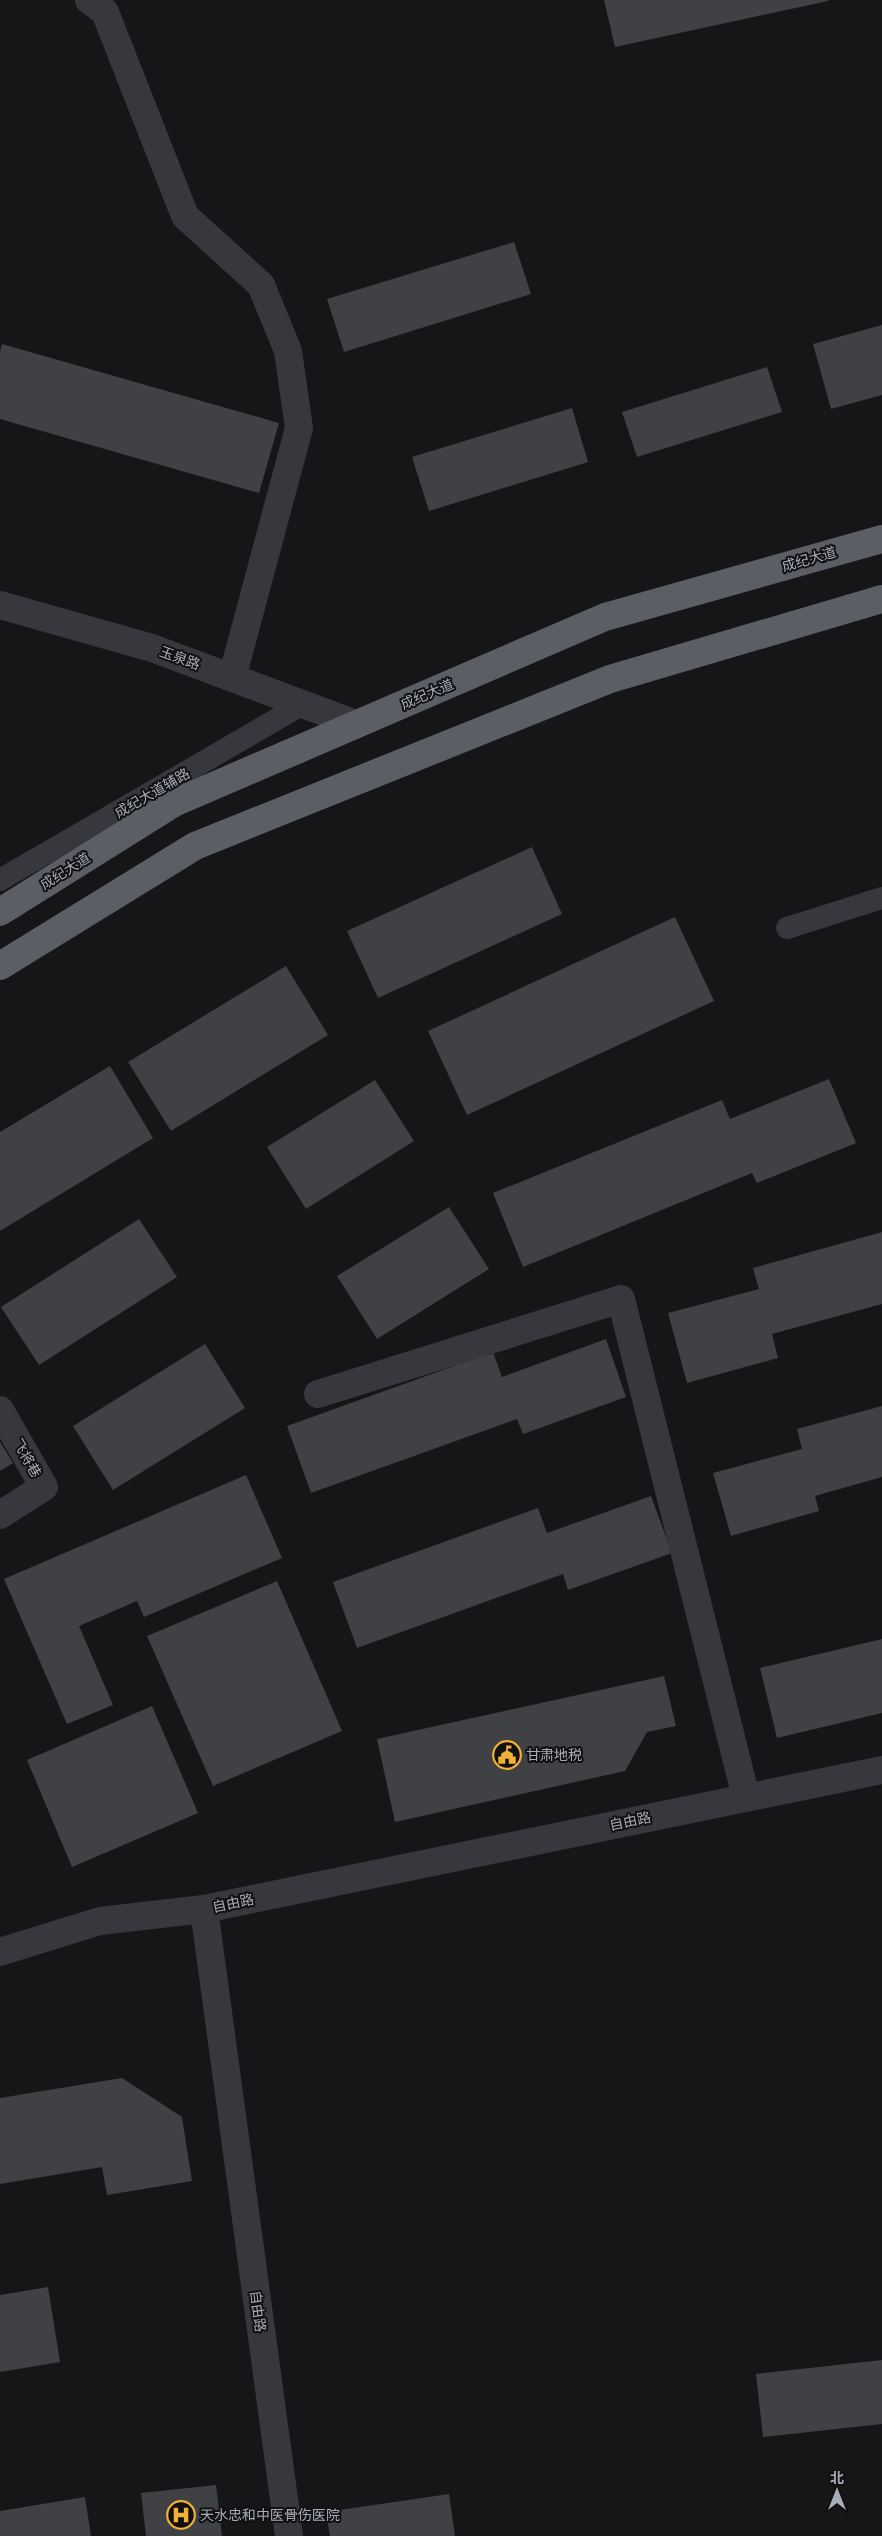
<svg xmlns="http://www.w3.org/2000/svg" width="882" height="2536" viewBox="0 0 882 2536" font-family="Roboto,'Noto Sans SC',sans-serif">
<rect width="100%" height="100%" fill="#161618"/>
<g fill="#404145">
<path d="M 604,0 L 828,0 L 828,1 L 615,47 Z"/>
<path d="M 514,242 L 531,294 L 344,352 L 327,299 Z"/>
<path d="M 882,325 L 882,395 L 831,409 L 813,344 Z"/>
<path d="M 2,344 L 279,423 L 259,493 L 0,419 L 0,352 Z"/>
<path d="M 767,367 L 782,412 L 637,457 L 622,412 Z"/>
<path d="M 572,408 L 588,462 L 429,511 L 412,457 Z"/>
<path d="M 532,847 L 562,914 L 378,998 L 347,931 Z"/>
<path d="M 675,917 L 714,1001 L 467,1115 L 428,1031 Z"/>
<path d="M 286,966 L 328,1035 L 171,1131 L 128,1062 Z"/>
<path d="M 110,1066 L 153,1138 L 0,1231 L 0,1132 Z"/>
<path d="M 829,1079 L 856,1143 L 757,1183 L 752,1173 L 523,1267 L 493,1193 L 722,1100 L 730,1119 Z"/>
<path d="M 375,1080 L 414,1141 L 306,1209 L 267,1147 Z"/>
<path d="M 449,1207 L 489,1269 L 377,1339 L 337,1276 Z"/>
<path d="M 139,1219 L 177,1277 L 39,1365 L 1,1307 Z"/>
<path d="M 882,1232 L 882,1304 L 772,1334 L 778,1358 L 687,1383 L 668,1313 L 759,1289 L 753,1268 Z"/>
<path d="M 606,1339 L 626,1397 L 523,1434 L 517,1419 L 311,1493 L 287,1426 L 493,1352 L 502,1377 Z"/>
<path d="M 205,1344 L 245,1408 L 113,1490 L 73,1426 Z"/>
<path d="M 882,1406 L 882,1477 L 815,1496 L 819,1511 L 731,1536 L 713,1473 L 802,1449 L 797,1429 Z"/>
<path d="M 0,1442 L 13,1463 L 0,1471 Z"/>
<path d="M 246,1475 L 282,1558 L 144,1617 L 137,1601 L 79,1626 L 113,1705 L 67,1724 L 4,1579 Z"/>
<path d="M 651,1496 L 672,1553 L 568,1590 L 563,1574 L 357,1648 L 333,1582 L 538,1508 L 547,1533 Z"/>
<path d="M 277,1581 L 342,1731 L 213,1786 L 147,1636 Z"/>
<path d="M 882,1639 L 882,1713 L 777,1738 L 760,1668 Z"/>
<path d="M 664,1676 L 676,1726 L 647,1732 L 625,1771 L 395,1822 L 377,1739 Z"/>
<path d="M 152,1706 L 198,1813 L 72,1867 L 27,1760 Z"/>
<path d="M 122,2078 L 182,2117 L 192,2181 L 107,2195 L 102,2167 L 0,2184 L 0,2098 Z"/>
<path d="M 48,2287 L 60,2362 L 0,2372 L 0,2295 Z"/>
<path d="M 882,2360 L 882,2424 L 763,2437 L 756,2374 Z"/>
<path d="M 216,2485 L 222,2536 L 146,2536 L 141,2493 Z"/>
<path d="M 449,2494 L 455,2536 L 330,2536 L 326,2512 Z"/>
<path d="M 85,2497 L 91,2536 L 0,2536 L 0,2511 Z"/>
</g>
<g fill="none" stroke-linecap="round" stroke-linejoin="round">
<g stroke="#37383d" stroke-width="22">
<path d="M 0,880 L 303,704"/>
<path d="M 787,928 L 882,898"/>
</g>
<g stroke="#37383d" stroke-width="28">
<path d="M 89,0 L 105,12 L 185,216 L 261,285 L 288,351 L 299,428 L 232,678"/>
<path d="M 0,605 L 152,648 L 356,724"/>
<path d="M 318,1394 L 621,1299 L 746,1797"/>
<path d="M 0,1410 L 44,1487 L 0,1515"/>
<path d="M 204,1909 L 289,2536"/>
<path d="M 0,1952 L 100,1921 L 204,1909 L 882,1770"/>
</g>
<g stroke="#5b5e65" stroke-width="28">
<path d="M 0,912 L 174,803 L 605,617 L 882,539"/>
<path d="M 0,966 L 195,846 L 610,679 L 882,599"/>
</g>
</g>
<defs>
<symbol id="civic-ring" viewBox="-11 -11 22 22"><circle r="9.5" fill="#111113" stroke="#f2b134" stroke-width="1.5"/><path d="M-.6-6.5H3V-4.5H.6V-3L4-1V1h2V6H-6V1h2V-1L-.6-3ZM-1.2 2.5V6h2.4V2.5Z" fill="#f2b134"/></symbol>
<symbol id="hospital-ring" viewBox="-11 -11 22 22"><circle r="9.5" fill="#111113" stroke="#f2b134" stroke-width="1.5"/><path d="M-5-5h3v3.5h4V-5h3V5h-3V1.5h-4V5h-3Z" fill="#f2b134"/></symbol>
</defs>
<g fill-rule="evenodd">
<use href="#civic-ring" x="491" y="1739" width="32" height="32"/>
<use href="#hospital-ring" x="165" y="2499" width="32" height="32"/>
</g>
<g text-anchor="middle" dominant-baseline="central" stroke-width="4" stroke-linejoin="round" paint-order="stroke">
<g font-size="14" fill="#a8adb8" stroke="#111113">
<text transform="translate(809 559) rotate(-16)">成纪大道</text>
<text transform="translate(180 658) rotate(20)">玉泉路</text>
<text transform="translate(427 694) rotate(-23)">成纪大道</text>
<text transform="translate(152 793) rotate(-30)">成纪大道辅路</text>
<text transform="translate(65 871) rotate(-32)">成纪大道</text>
<text transform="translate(27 1458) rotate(60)">飞将巷</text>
<text transform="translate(630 1821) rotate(-12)">自由路</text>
<text transform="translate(233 1903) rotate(-12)">自由路</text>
<text transform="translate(258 2311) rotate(82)">自由路</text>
</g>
<g font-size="14" fill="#a8adb8" stroke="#111113" text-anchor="start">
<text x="526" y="1755">甘肃地税</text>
<text x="200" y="2515">天水忠和中医骨伤医院</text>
</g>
</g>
<g transform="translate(837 2491)" stroke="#111113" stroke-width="4" paint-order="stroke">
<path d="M0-4L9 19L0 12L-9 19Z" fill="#a8adb8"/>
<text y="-8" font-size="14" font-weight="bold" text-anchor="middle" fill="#a8adb8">北</text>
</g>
</svg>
